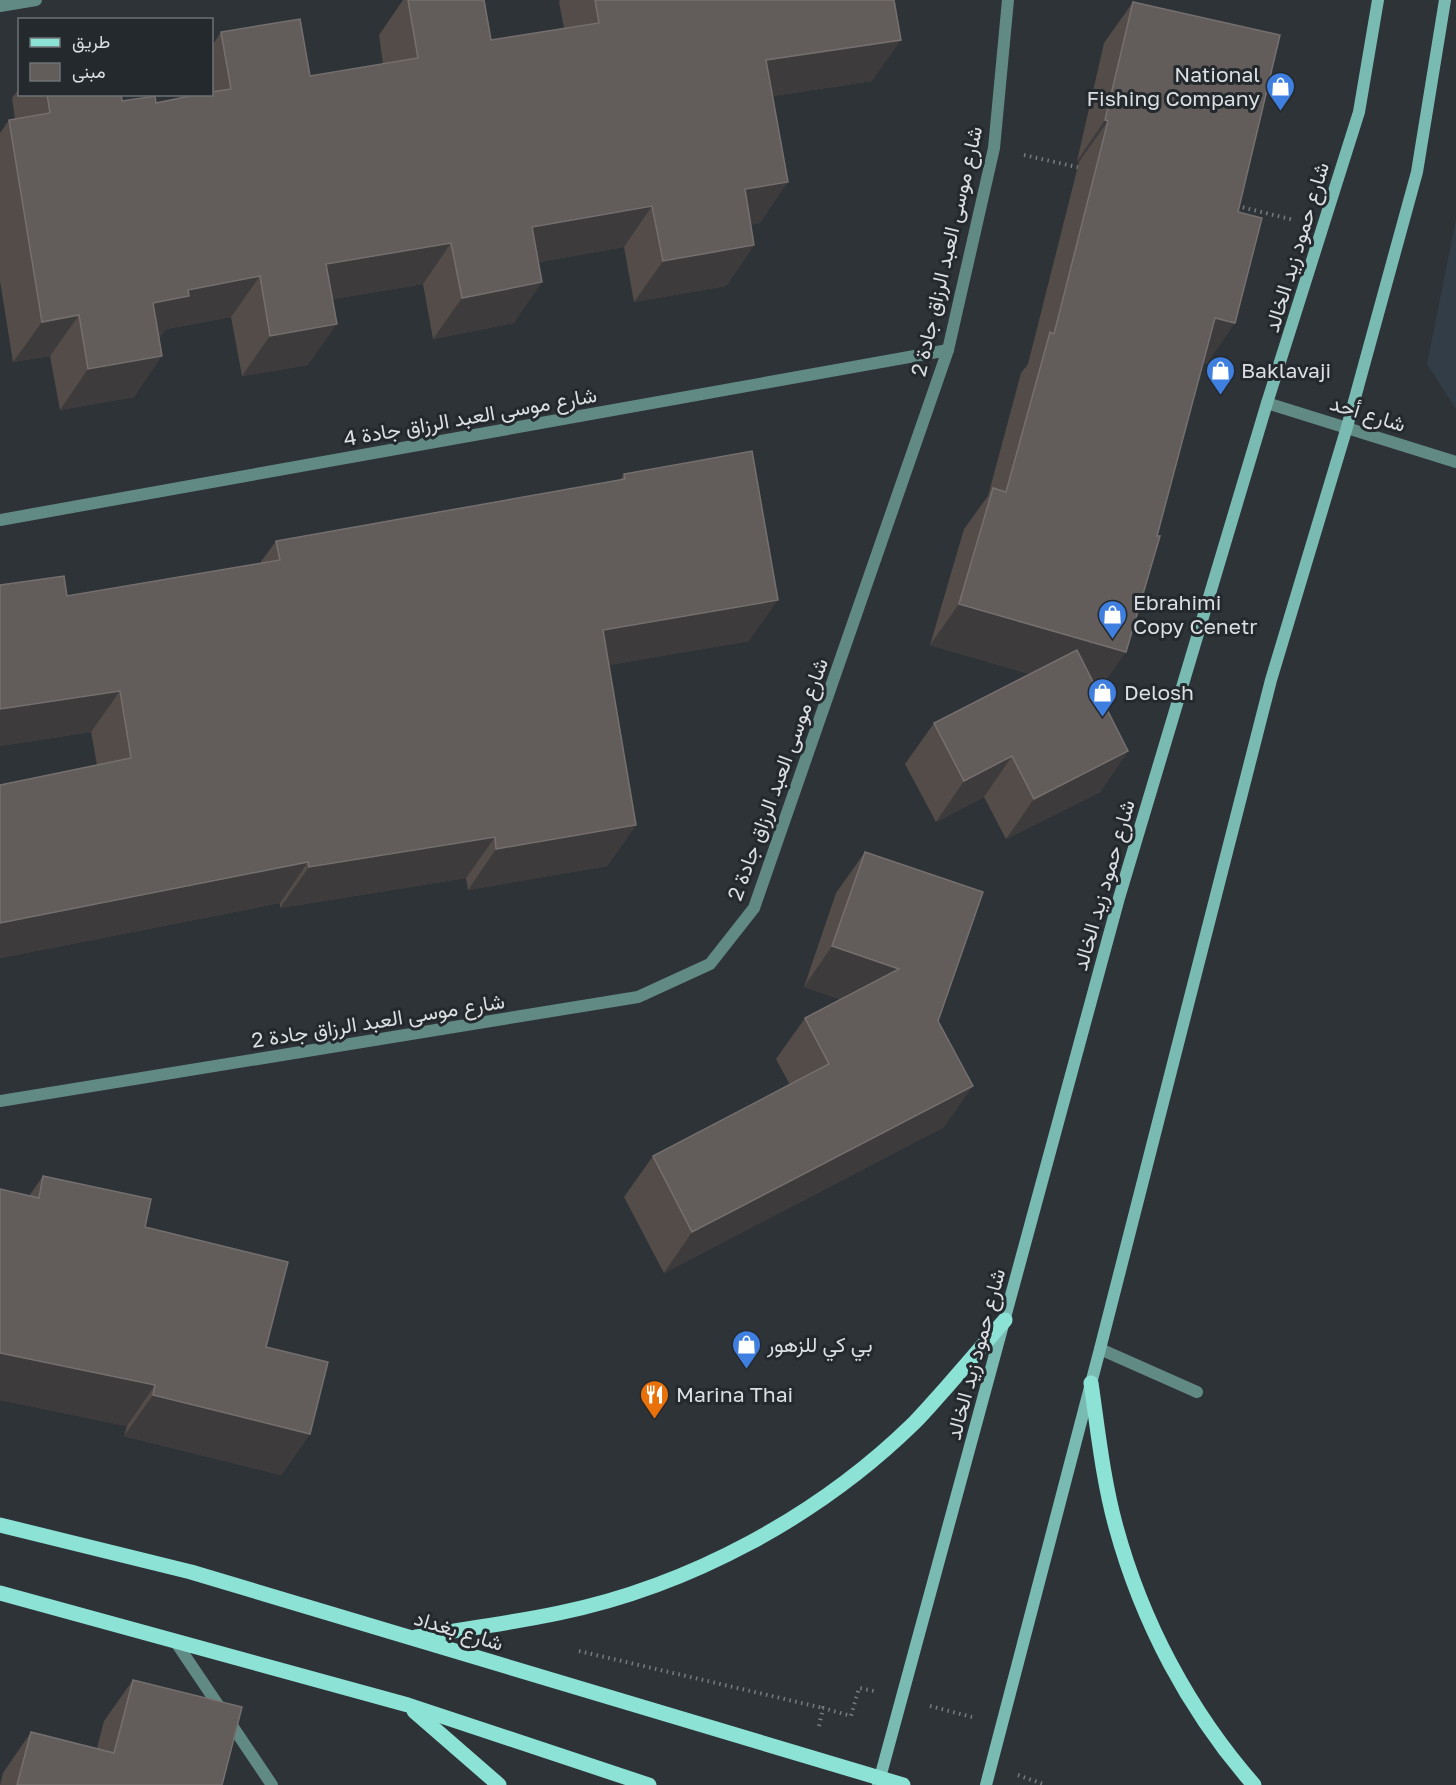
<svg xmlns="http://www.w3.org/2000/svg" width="1456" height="1785" viewBox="0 0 1456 1785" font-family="'Golos Text',Vazirmatn,sans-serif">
<rect width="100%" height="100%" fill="#2e3338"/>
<path fill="#333d47" d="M 1456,219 L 1456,409 L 1427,364 Z"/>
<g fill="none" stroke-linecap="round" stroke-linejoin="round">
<g stroke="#787c80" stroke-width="4" stroke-dasharray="1.5 4.5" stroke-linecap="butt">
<path d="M 1024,155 L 1081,168"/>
<path d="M 1237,206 L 1294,220"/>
<path d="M 579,1651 L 823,1708"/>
<path d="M 930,1706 L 972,1717"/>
<path d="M 819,1726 L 823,1708 L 851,1716 L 859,1688 L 874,1691"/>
<path d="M 1018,1775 L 1046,1785"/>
</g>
<g stroke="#628a84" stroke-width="12">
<path d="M 1100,1349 L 1197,1392"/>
<path d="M 175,1641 L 272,1785"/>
</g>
<g stroke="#628a84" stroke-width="12">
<path d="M 0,6 L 36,0"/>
<path d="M 1267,403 L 1456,462"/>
<path d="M 0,520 L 948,350"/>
<path d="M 0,1101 L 638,997 L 710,964 L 754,908 L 948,350 L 994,148 L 1008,0"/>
</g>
<g stroke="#79bbb2" stroke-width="12">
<path d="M 878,1785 L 1119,898 L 1267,403 L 1359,112 L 1378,0"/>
<path d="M 986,1785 L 1100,1349 L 1271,680 L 1347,427 L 1417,172 L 1445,0"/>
</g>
<g stroke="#8be2d5" stroke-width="15">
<path d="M 1091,1383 C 1098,1431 1103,1480 1116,1527 C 1142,1622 1189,1711 1254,1785"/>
<path d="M 0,1525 L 191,1572 L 903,1785"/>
<path d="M 0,1593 L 408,1705 L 649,1785"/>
<path d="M 416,1637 C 463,1629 512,1623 559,1613 C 690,1586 819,1516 914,1423 C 925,1412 935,1400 945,1389 C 965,1366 985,1343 1005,1320"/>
<path d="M 414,1711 L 499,1785"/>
</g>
</g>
<g fill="#534c49">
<path d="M 403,0 L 484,0 L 491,40 L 564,28 L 559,2 L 560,0 L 894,0 L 872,81 L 773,96 L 760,223 L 751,224 L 754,245 L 726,286 L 634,302 L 624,247 L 539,262 L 514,323 L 433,339 L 423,284 L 333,299 L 308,365 L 242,376 L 231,317 L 166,329 L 160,337 L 159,337 L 134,397 L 60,410 L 50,356 L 13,362 L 0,281 L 0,133 L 9,120 L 15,119 L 12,98 L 20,88 L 20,94 L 121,94 L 122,101 L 156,103 L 197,94 L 212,94 L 212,46 L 221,32 L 310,76 L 383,64 L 379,35 Z"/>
<path d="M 1133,2 L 1238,212 L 1207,364 L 1203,363 L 1098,692 L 1128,751 L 1100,792 L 1006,839 L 984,797 L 936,822 L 905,764 L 934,723 L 1030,674 L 930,645 L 964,529 L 988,496 L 1021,373 L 1028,364 L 1079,162 L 1077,161 L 1104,43 Z"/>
<path d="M 624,474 L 749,641 L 609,665 L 636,825 L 607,866 L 468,890 L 466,878 L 280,908 L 280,903 L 0,958 L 0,785 L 97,765 L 91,732 L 0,746 L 0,585 L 67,596 L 260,563 L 276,541 L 620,480 Z"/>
<path d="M 865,852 L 938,1021 L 944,1127 L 664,1273 L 624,1197 L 653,1156 L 790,1085 L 776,1059 L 805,1018 L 840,999 L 804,987 L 836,893 Z"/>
<path d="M 43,1176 L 145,1227 L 266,1347 L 310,1434 L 281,1475 L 124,1436 L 127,1426 L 0,1400 L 0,1189 L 29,1196 Z"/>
<path d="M 133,1680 L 222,1785 L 0,1785 L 3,1773 L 31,1732 L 97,1748 L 104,1721 Z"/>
</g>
<g fill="#3e3b3c">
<path d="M 901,40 L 872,81 L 738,101 L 766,60 Z"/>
<path d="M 1105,120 L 1108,121 L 1079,162 L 1077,161 Z"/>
<path d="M 788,182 L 760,223 L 716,230 L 745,189 Z"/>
<path d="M 652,206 L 624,247 L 504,268 L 532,227 Z"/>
<path d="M 451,243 L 423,284 L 298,305 L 326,264 Z"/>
<path d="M 754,245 L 726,286 L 634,302 L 663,261 Z"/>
<path d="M 260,276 L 231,317 L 166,329 L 160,337 L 124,344 L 153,303 L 188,290 Z"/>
<path d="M 542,282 L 514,323 L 433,339 L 462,298 Z"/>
<path d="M 79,315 L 50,356 L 13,362 L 42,322 Z"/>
<path d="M 1215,318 L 1235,323 L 1207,364 L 1187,359 Z"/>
<path d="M 337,324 L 308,365 L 242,376 L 270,336 Z"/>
<path d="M 162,356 L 134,397 L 60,410 L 88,369 Z"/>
<path d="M 778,600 L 749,641 L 575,671 L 603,630 Z"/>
<path d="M 959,604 L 1126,652 L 1097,693 L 930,645 Z"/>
<path d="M 120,691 L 91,732 L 0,746 L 0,709 Z"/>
<path d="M 1128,751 L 1100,792 L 1006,839 L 1034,799 Z"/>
<path d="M 1012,756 L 984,797 L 936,822 L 964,781 Z"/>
<path d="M 636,825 L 607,866 L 468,890 L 496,849 Z"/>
<path d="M 495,837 L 466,878 L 280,908 L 309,867 Z"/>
<path d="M 308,862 L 280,903 L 0,958 L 0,923 Z"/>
<path d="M 832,946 L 899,969 L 871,1010 L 804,987 Z"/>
<path d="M 973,1086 L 944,1127 L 664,1273 L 692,1232 Z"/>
<path d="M 0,1353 L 155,1385 L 127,1426 L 0,1400 Z"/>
<path d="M 153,1395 L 310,1434 L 281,1475 L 124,1436 Z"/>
</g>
<g fill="#625c5a" stroke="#75706f" stroke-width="1.5">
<path d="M 408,0 L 484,0 L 491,40 L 599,23 L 595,0 L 894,0 L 901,40 L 766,60 L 788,182 L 745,189 L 754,245 L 663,261 L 652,206 L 532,227 L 542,282 L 462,298 L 451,243 L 326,264 L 337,324 L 270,336 L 260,276 L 188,290 L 189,296 L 153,303 L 162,356 L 88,369 L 79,315 L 42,322 L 9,120 L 50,113 L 47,94 L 121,94 L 122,101 L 155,96 L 156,103 L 200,94 L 212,94 L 212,92 L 231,89 L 221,32 L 300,19 L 310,76 L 418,58 Z"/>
<path d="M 1133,2 L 1280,35 L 1238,212 L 1262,218 L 1235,323 L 1215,318 L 1157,536 L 1160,536 L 1126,652 L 959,604 L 993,488 L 1006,492 L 1050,332 L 1054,334 L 1108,121 L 1105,120 Z"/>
<path d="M 752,451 L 778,600 L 603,630 L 636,825 L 496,849 L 495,837 L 309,867 L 308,862 L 0,923 L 0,785 L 131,758 L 120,691 L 0,709 L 0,585 L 64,576 L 67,596 L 280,560 L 276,541 L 625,479 L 624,474 Z"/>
<path d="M 1077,650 L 1128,751 L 1034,799 L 1012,756 L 964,781 L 934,723 Z"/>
<path d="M 865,852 L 983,892 L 938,1021 L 973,1086 L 692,1232 L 653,1156 L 829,1064 L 805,1018 L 899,969 L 832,946 Z"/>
<path d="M 43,1176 L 151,1199 L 145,1227 L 288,1262 L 266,1347 L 328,1362 L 310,1434 L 153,1395 L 155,1385 L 0,1353 L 0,1189 L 39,1198 Z"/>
<path d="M 133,1680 L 242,1707 L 222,1785 L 17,1785 L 31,1732 L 114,1753 Z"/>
</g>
<defs>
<symbol id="shop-pin" viewBox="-11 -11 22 30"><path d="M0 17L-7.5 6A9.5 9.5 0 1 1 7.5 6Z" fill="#3f7fe0" stroke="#24292e"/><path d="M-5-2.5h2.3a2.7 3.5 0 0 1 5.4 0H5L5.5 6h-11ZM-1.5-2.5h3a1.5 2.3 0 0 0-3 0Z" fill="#fff"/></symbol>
<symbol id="restaurant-pin" viewBox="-11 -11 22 30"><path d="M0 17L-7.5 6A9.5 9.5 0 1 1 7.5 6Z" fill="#e8710a" stroke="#24292e"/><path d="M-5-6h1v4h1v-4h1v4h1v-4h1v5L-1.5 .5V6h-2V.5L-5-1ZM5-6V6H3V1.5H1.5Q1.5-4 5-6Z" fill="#fff"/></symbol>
</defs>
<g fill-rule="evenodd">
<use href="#shop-pin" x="1264" y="70" width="33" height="45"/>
<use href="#shop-pin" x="1204" y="354" width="33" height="45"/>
<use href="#shop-pin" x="1096" y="598" width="33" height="45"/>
<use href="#shop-pin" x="1086" y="676" width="33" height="45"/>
<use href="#shop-pin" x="730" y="1328" width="33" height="45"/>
<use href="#restaurant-pin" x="638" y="1378" width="33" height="45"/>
</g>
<g text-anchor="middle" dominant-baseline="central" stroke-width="6" stroke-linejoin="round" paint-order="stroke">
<g font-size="21" fill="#dcdfe2" stroke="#24292e" text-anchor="start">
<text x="1260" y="74" text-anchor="end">National<tspan x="1260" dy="24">Fishing Company</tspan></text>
<text x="1241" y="370">Baklavaji</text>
<text x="1133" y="602">Ebrahimi<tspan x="1133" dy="24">Copy Cenetr</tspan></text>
<text x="1124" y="692">Delosh</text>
<text x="767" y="1344">بي كي للزهور</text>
<text x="676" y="1394">Marina Thai</text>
</g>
<g font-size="21" fill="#dcdfe2" stroke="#24292e">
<text transform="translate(1296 247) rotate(-73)">شارع حمود زيد الخالد</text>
<text transform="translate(946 251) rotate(-77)">شارع موسى العبد الرزاق جادة 2</text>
<text transform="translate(1368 413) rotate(17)">شارع أحد</text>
<text transform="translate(470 416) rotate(-10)">شارع موسى العبد الرزاق جادة 4</text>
<text transform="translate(777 779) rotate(-70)">شارع موسى العبد الرزاق جادة 2</text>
<text transform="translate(1103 885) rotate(-74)">شارع حمود زيد الخالد</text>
<text transform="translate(378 1020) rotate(-9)">شارع موسى العبد الرزاق جادة 2</text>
<text transform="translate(975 1354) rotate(-75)">شارع حمود زيد الخالد</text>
<text transform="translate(459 1630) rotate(17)">شارع بغداد</text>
</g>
</g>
<rect x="18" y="18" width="195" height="78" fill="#24292e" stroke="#6e7276" stroke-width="1.5"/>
<rect x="30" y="38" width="30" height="9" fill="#8be2d5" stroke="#6e7276" stroke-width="1.5"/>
<text x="72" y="48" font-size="18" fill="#dcdfe2">طريق</text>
<rect x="30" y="63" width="30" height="18" fill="#625c5a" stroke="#6e7276" stroke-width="1.5"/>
<text x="72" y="78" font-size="18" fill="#dcdfe2">مبنى</text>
</svg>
